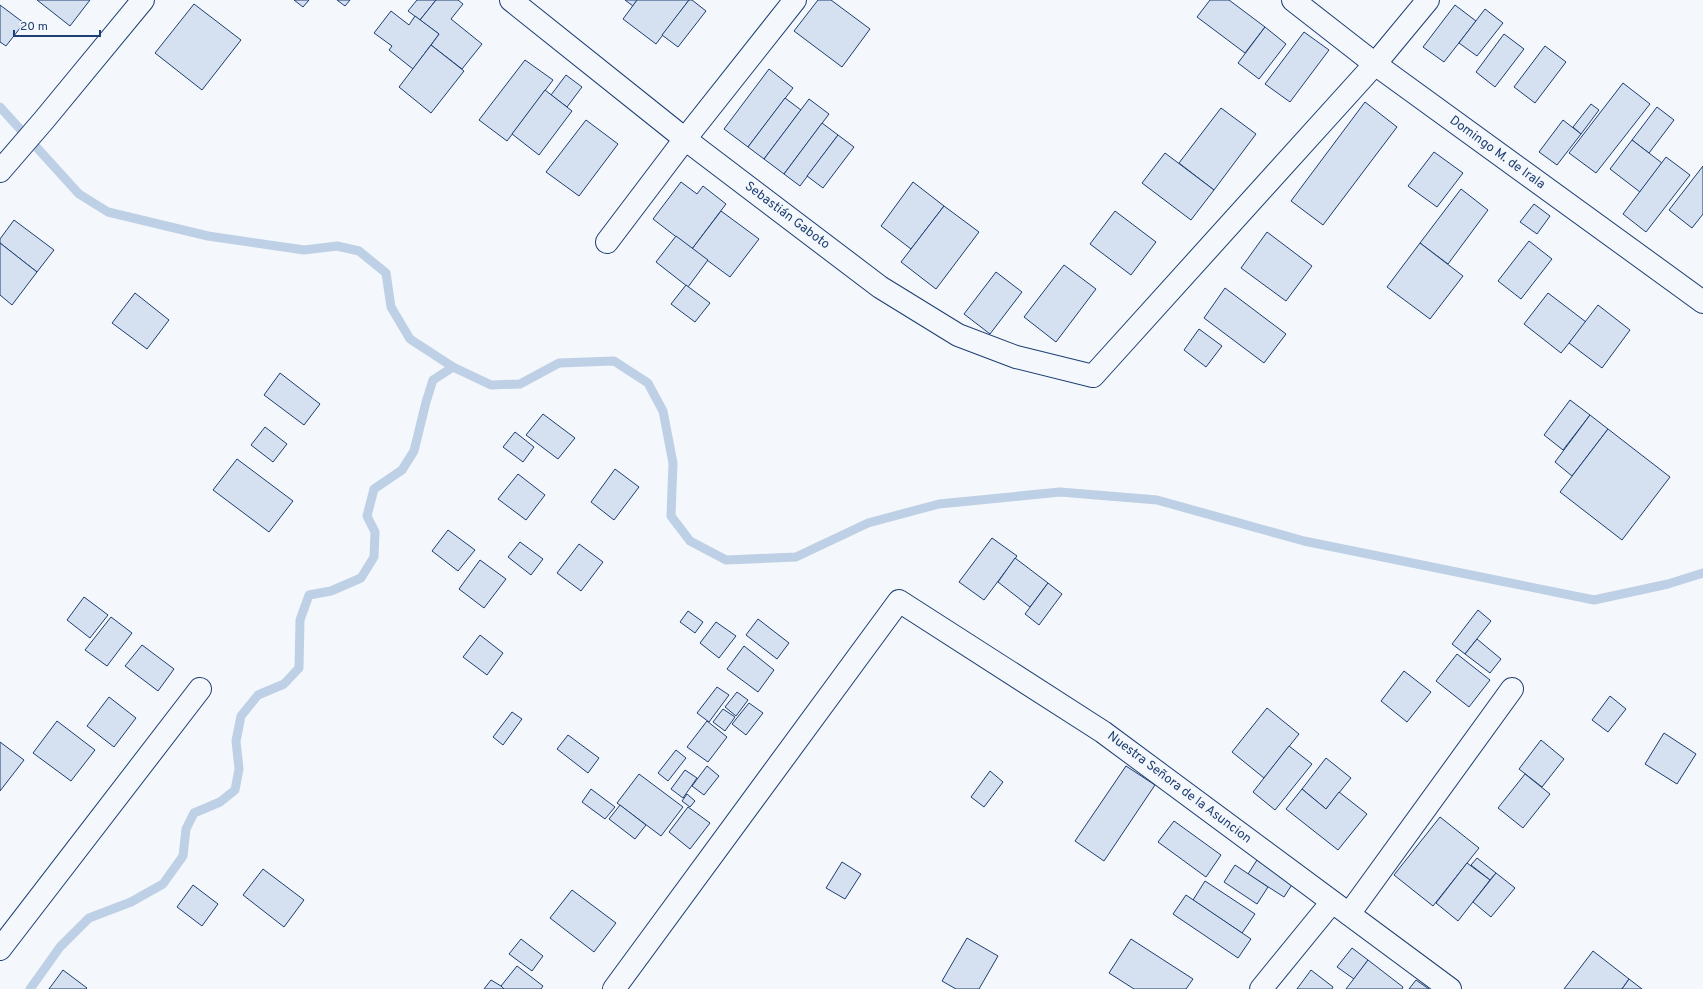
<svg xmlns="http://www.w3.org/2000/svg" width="1703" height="989" viewBox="0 0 1703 989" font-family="Overpass,sans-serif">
<rect width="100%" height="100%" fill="#f4f7fb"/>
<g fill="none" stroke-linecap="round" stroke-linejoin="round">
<g stroke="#bed0e5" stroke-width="9">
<path d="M 0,107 L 79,194 L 108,212 L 208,236 L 304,250 L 337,246 L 359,251 L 386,273 L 391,307 L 410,339 L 453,367 L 491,385 L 520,384 L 559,363 L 614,361 L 648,383 L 663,411 L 673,463 L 671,516 L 690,541 L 726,560 L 796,557 L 868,523 L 939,504 L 1060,492 L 1157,500 L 1304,541 L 1594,600 L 1668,584 L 1703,573"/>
<path d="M 30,989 L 60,947 L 89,918 L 131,902 L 163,884 L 183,856 L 186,829 L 194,813 L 220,802 L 235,790 L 239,769 L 236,741 L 241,716 L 258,695 L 284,684 L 299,668 L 300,620 L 309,595 L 331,591 L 361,578 L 374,557 L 375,532 L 367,516 L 374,489 L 402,470 L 414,451 L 426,402 L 433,380 L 453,367"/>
</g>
</g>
<g fill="#d5e0f0" stroke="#1d3f73">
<path d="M 37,0 L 90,0 L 70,26 Z"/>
<path d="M 294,0 L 309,0 L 303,7 Z"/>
<path d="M 337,0 L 350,0 L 345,6 Z"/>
<path d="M 417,0 L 436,0 L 420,20 L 408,11 Z"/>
<path d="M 436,0 L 458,0 L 463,4 L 451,19 L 482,44 L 462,69 L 431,45 L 439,34 L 420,20 Z"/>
<path d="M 625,0 L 637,0 L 633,6 Z"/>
<path d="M 637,0 L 689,0 L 656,44 L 623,19 Z"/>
<path d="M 689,0 L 692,0 L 706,11 L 678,47 L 662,35 Z"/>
<path d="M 818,0 L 831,0 L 870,29 L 842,67 L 794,31 Z"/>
<path d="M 1210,0 L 1229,0 L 1265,27 L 1245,53 L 1197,17 Z"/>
<path d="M 194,4 L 241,40 L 202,90 L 155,53 Z"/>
<path d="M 0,5 L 24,23 L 6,46 L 0,42 Z"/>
<path d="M 1455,5 L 1476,21 L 1444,62 L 1423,47 Z"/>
<path d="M 1485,9 L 1503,23 L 1477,56 L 1459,43 Z"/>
<path d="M 391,11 L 409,25 L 415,16 L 439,34 L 413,69 L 389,50 L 392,46 L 374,33 Z"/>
<path d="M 1265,27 L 1286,44 L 1259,79 L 1238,63 Z"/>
<path d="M 1304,32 L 1329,50 L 1290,102 L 1265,84 Z"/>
<path d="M 1504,34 L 1524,49 L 1495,87 L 1476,72 Z"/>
<path d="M 431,45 L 464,71 L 431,113 L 399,87 Z"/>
<path d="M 1545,46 L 1566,62 L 1535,103 L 1514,87 Z"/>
<path d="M 525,60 L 553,80 L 507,141 L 479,120 Z"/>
<path d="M 769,69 L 793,88 L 748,147 L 724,129 Z"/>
<path d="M 566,75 L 582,87 L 567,107 L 551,95 Z"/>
<path d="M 1623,83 L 1650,104 L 1596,173 L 1569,153 Z"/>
<path d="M 545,90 L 572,111 L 539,155 L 512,134 Z"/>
<path d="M 785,98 L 801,110 L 764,159 L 748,147 Z"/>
<path d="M 809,99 L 829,114 L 784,174 L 764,159 Z"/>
<path d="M 1365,102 L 1397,127 L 1323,225 L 1291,201 Z"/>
<path d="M 1591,104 L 1599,110 L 1581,134 L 1573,127 Z"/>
<path d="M 1657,107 L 1674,120 L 1649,153 L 1632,140 Z"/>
<path d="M 1221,108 L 1256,134 L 1214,190 L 1179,163 Z"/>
<path d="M 586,120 L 618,144 L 579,196 L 546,172 Z"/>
<path d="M 1563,120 L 1581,134 L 1557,165 L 1539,152 Z"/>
<path d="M 822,123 L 838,135 L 800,186 L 784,174 Z"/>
<path d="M 838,135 L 854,147 L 823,188 L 807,176 Z"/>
<path d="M 1632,140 L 1662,163 L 1640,192 L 1610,169 Z"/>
<path d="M 1434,152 L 1463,173 L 1437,207 L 1408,186 Z"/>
<path d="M 1165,153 L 1214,190 L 1191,220 L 1142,183 Z"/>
<path d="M 1666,157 L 1690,175 L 1646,232 L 1623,214 Z"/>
<path d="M 1703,166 L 1703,214 L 1692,228 L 1669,210 Z"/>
<path d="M 681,182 L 697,194 L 703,186 L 726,204 L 692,249 L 653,219 Z"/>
<path d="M 913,182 L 944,206 L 911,249 L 881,226 Z"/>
<path d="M 1461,189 L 1488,210 L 1448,264 L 1420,243 Z"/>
<path d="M 1534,204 L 1550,216 L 1537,234 L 1520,222 Z"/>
<path d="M 944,206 L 979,232 L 936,289 L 901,262 Z"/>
<path d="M 721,211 L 759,239 L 730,277 L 692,249 Z"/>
<path d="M 1115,211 L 1156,242 L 1131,275 L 1090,244 Z"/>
<path d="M 14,220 L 54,250 L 37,272 L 0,243 L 0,239 Z"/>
<path d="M 1267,232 L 1312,266 L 1286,301 L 1241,268 Z"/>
<path d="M 676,236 L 708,260 L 688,287 L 656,262 Z"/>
<path d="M 1529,241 L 1552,259 L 1521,299 L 1498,281 Z"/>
<path d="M 0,243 L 37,272 L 12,305 L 0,295 Z"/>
<path d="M 1420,243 L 1463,276 L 1430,319 L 1387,287 Z"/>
<path d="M 1064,265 L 1096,289 L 1056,342 L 1024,317 Z"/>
<path d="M 996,272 L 1022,292 L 990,334 L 964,314 Z"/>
<path d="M 686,285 L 710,303 L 695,322 L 671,304 Z"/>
<path d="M 1225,288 L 1286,334 L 1264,363 L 1204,318 Z"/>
<path d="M 135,293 L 169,320 L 147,349 L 112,323 Z"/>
<path d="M 1548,293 L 1586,322 L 1561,353 L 1524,324 Z"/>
<path d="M 1598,305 L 1630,330 L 1602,368 L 1569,343 Z"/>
<path d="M 1199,329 L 1222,346 L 1206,367 L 1184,350 Z"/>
<path d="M 280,373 L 320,404 L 304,425 L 264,395 Z"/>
<path d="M 1570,400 L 1590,415 L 1563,450 L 1544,435 Z"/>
<path d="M 543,414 L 575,438 L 558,459 L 526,435 Z"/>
<path d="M 1590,415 L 1608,429 L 1572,476 L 1555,462 Z"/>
<path d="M 265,427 L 287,444 L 273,462 L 251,445 Z"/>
<path d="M 1608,429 L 1670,477 L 1622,540 L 1560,492 Z"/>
<path d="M 515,432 L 534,447 L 523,462 L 503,447 Z"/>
<path d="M 237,459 L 293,501 L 269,532 L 213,490 Z"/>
<path d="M 615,469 L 639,487 L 614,520 L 591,502 Z"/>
<path d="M 518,474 L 545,495 L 526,520 L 498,499 Z"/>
<path d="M 448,530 L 475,550 L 458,571 L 432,551 Z"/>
<path d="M 992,538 L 1017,556 L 984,600 L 959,582 Z"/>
<path d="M 520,542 L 543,559 L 531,575 L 508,557 Z"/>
<path d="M 579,544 L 603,562 L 581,591 L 557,573 Z"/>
<path d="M 1015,558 L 1048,583 L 1030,607 L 998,582 Z"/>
<path d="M 480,560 L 506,579 L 484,608 L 459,589 Z"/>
<path d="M 1048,583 L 1062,594 L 1039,625 L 1025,614 Z"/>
<path d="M 84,597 L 108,615 L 90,638 L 67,620 Z"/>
<path d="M 1478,610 L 1491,621 L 1465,654 L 1452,644 Z"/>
<path d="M 688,611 L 703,622 L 695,633 L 680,622 Z"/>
<path d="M 111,617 L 132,633 L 107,666 L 85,650 Z"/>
<path d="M 758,619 L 789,643 L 777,659 L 746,635 Z"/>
<path d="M 716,622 L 736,636 L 719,658 L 700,643 Z"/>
<path d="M 480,635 L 503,653 L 487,675 L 463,657 Z"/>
<path d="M 1477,639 L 1501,659 L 1490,673 L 1465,654 Z"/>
<path d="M 142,645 L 174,669 L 158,691 L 125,666 Z"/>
<path d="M 744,646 L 774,670 L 758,692 L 727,669 Z"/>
<path d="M 1457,654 L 1490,680 L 1469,707 L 1436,681 Z"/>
<path d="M 1404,671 L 1431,692 L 1407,722 L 1381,701 Z"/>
<path d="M 717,687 L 729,695 L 709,722 L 697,713 Z"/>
<path d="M 737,692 L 748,700 L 736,716 L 725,707 Z"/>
<path d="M 1610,696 L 1626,709 L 1608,732 L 1592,720 Z"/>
<path d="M 109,697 L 136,718 L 114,747 L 87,726 Z"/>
<path d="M 749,703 L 763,713 L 746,735 L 732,724 Z"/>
<path d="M 1267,708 L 1299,734 L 1264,778 L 1232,752 Z"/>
<path d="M 723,709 L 735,717 L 725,731 L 713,722 Z"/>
<path d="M 512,712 L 522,719 L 503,745 L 493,737 Z"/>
<path d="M 57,721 L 95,750 L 71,781 L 33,753 Z"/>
<path d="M 707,721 L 727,737 L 708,762 L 687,747 Z"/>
<path d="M 1664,733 L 1696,754 L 1677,784 L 1645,764 Z"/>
<path d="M 568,735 L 599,758 L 588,773 L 557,749 Z"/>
<path d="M 1541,740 L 1564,759 L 1542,787 L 1519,769 Z"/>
<path d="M 0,742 L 24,760 L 0,791 Z"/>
<path d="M 1289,746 L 1312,764 L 1275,810 L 1253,792 Z"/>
<path d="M 676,750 L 686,758 L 668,781 L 658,773 Z"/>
<path d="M 1326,758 L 1351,778 L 1326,809 L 1302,789 Z"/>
<path d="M 707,766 L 719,776 L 704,795 L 692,786 Z"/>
<path d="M 1126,766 L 1155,785 L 1104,861 L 1075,841 Z"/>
<path d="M 685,770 L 697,778 L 683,798 L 671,789 Z"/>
<path d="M 990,771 L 1003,782 L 984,807 L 971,797 Z"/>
<path d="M 639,774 L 683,807 L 661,836 L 617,803 Z"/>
<path d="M 1525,774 L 1550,794 L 1523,828 L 1498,808 Z"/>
<path d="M 591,789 L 615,807 L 605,819 L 582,802 Z"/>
<path d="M 1302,789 L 1326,809 L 1339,792 L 1367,814 L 1338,850 L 1286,809 Z"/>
<path d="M 687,794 L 695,801 L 690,807 L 682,801 Z"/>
<path d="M 620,805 L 646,825 L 635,839 L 609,819 Z"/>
<path d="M 688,807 L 710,823 L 690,849 L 669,832 Z"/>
<path d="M 1440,817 L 1479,848 L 1433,906 L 1394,875 Z"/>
<path d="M 1174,821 L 1221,855 L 1206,877 L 1158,842 Z"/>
<path d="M 1477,858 L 1496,873 L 1490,880 L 1471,865 Z"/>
<path d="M 1257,860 L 1293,883 L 1284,897 L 1248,874 Z"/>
<path d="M 842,862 L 861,874 L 845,899 L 826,888 Z"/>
<path d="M 1467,863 L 1490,880 L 1458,921 L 1436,903 Z"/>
<path d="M 1235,865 L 1268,887 L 1257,904 L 1224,882 Z"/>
<path d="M 263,869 L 304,900 L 284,927 L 243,895 Z"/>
<path d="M 1496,873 L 1515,888 L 1491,917 L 1473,902 Z"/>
<path d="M 1205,881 L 1255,914 L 1242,933 L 1193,900 Z"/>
<path d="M 193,885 L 218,904 L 202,926 L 177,907 Z"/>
<path d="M 572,890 L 616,923 L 594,952 L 550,918 Z"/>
<path d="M 1186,895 L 1251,939 L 1238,958 L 1173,914 Z"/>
<path d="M 967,938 L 998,956 L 979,989 L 956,989 L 942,981 Z"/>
<path d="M 521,939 L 543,956 L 532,971 L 509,954 Z"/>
<path d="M 1131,939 L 1193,979 L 1186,989 L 1134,989 L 1109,973 Z"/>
<path d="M 1352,948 L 1368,960 L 1354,979 L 1337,967 Z"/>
<path d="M 1593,951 L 1629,979 L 1622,989 L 1564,989 Z"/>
<path d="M 1368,960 L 1403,987 L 1402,989 L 1346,989 Z"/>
<path d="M 517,966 L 543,986 L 541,989 L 504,989 L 501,986 Z"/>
<path d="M 63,970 L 87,988 L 86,989 L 49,989 Z"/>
<path d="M 1311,970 L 1333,987 L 1332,989 L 1297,989 Z"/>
<path d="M 1629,979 L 1642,989 L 1622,989 Z"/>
<path d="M 491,980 L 501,986 L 504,989 L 484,989 Z"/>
<path d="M 1416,980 L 1429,989 L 1409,989 Z"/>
</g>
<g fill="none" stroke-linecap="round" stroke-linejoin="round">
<defs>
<g id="street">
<path d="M 511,0 L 685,139 L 880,287 L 958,335 L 1016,357 L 1093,376 L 1375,64 L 1428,0"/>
<path d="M 1293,0 L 1375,64 L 1703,302"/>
<path d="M 0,171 L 44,120 L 143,0"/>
<path d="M 607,242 L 685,139 L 795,0"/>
<path d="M 1349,914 L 1512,689"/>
<path d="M 0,949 L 200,689"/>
<path d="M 614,989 L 899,601 L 1103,732 L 1450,989"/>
<path d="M 1261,989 L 1332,902"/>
</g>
</defs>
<use href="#street" stroke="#1d3f73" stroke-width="24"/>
<use href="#street" stroke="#f4f7fb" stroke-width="22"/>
</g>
<g text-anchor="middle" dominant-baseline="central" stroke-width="3" stroke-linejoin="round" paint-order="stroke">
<g font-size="13" fill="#1d3f73" stroke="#f4f7fb">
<text transform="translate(1497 153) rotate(36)">Domingo M. de Irala</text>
<text transform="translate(787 216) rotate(37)">Sebastián Gaboto</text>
<text transform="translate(1179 788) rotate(37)">Nuestra Señora de la Asuncion</text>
</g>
</g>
<path d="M14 30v6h86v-6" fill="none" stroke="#1d3f73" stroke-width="2"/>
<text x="20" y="30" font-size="12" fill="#1d3f73" stroke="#f4f7fb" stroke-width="3" paint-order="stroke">20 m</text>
</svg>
